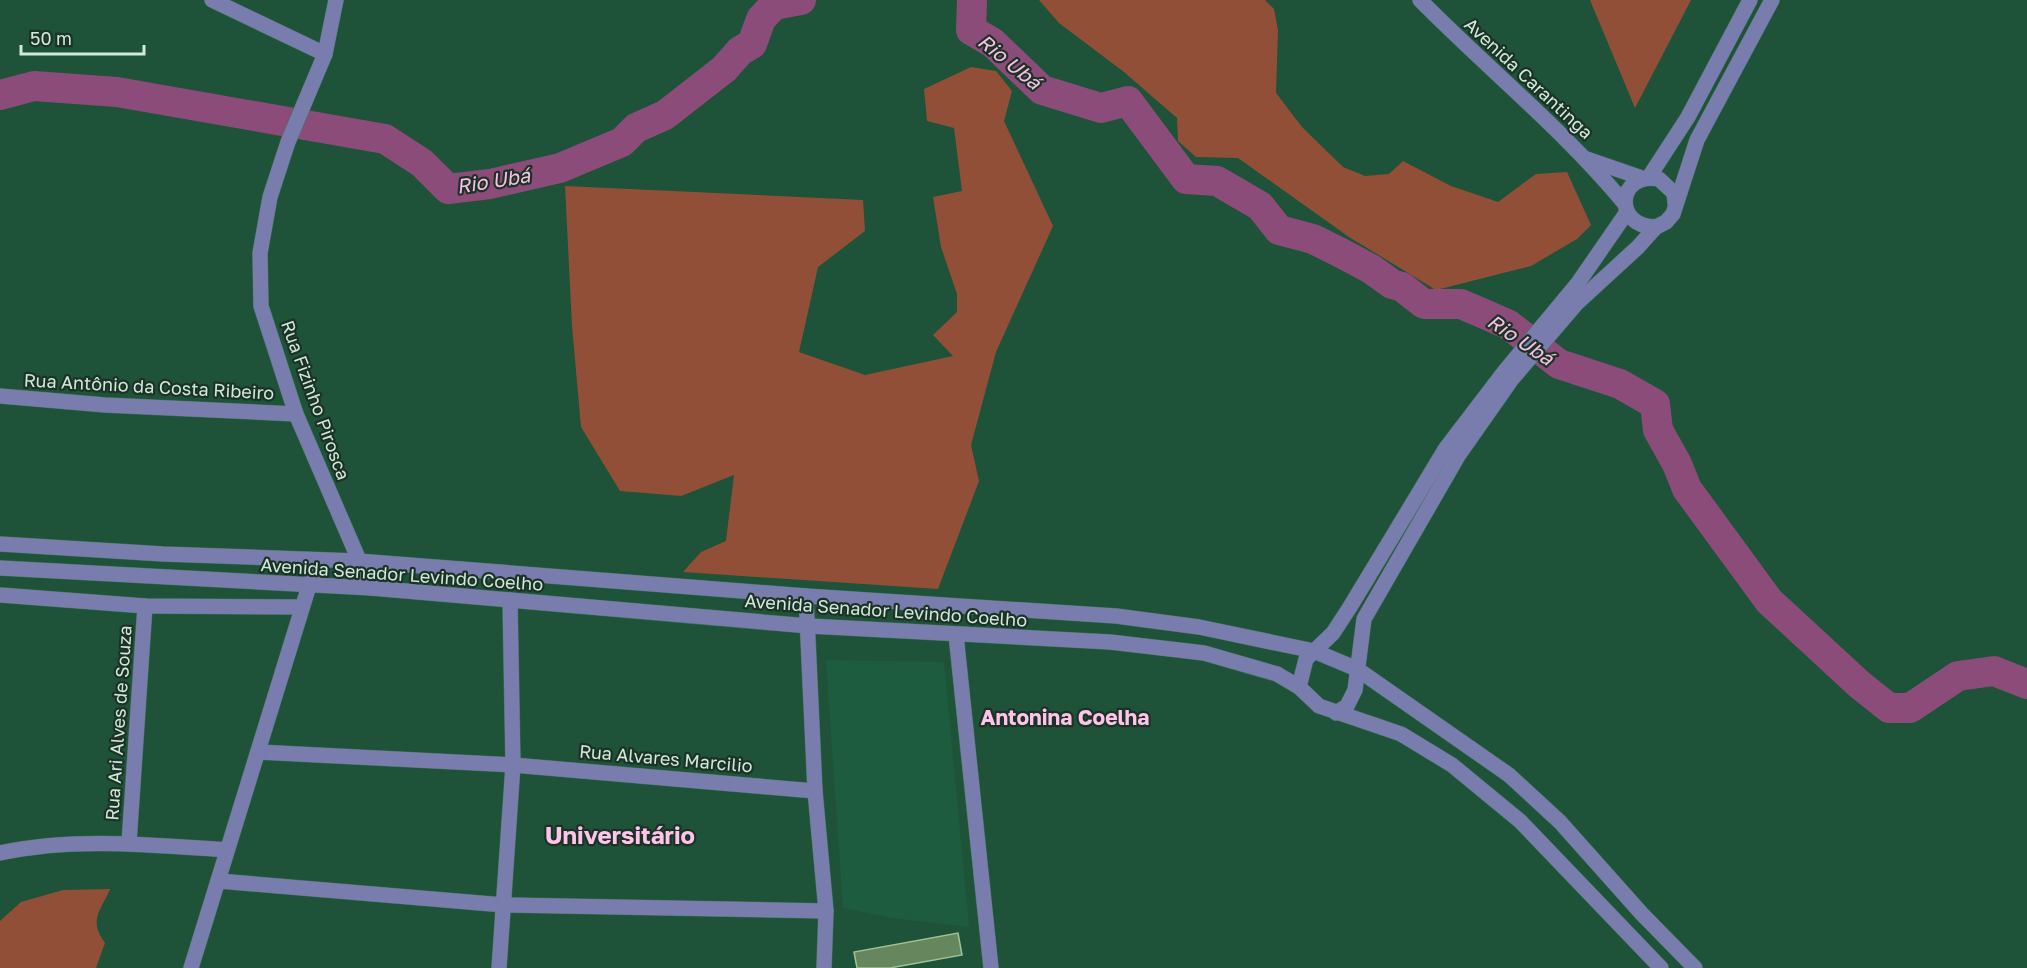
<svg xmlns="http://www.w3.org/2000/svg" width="2027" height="968" viewBox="0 0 2027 968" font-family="'Golos Text',sans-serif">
<rect width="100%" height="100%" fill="#1e5239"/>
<path fill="#1e5c3f" d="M 826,660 L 944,662 L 969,927 L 892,918 L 843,908 Z"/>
<g fill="#924f38">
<path d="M 1039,0 L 1265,0 L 1274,9 L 1278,30 L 1276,93 L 1302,127 L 1343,167 L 1365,176 L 1389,174 L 1403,161 L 1451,186 L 1498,202 L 1536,174 L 1567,172 L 1591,225 L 1577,239 L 1531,266 L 1436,290 L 1349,237 L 1238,158 L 1196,157 L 1178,141 L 1177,118 L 1124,72 L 1059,23 Z"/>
<path d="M 1590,0 L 1691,0 L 1635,108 Z"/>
<path d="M 971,67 L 996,71 L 1012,91 L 1004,121 L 1053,226 L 996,352 L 971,445 L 979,481 L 938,589 L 683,572 L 701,552 L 726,541 L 734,475 L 681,496 L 620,491 L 581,427 L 572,326 L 565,186 L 863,200 L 865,231 L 818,267 L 799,352 L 865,375 L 953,356 L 933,335 L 957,312 L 957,294 L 941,247 L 933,197 L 962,191 L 954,128 L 927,121 L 924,89 Z"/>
<path d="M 110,889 C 101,911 88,919 105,943 L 96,968 L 0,968 L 0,921 L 21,902 L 63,890 Z"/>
</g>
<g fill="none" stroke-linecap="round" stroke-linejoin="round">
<g stroke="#8b4c79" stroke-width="30">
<path d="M 972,0 L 971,30 L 993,43 L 1042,90 L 1101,108 L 1128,101 L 1186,179 L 1217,181 L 1260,206 L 1279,230 L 1313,239 L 1343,254 L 1371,269 L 1392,284 L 1402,287 L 1424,304 L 1461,304 L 1489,316 L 1509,325 L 1559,364 L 1620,384 L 1655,404 L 1658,430 L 1677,464 L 1687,489 L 1769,601 L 1860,685 L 1889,708 L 1910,708 L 1958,676 L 1994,671 L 2027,684"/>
<path d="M 0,95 L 34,86 L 117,92 L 385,139 L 422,163 L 448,189 L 490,184 L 560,168 L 622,142 L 636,128 L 665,115 L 724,69 L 740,51 L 752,44 L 761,19 L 774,5 L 801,0"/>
</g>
</g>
<path fill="#66865d" stroke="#a0c297" stroke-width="1.5" d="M 958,933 L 962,955 L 890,968 L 857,968 L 854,952 Z"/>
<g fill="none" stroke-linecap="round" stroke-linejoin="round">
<defs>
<g id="minor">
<path d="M 212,0 L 325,54"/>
<path d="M 336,0 L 325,54 L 288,142 L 270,197 L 260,253 L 261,306 L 296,414 L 371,588"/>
<path d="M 1420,0 C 1488,69 1563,129 1625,204"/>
<path d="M 1587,159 L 1642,178"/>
<path d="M 1649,177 L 1688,117 L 1750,0"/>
<path d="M 1656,227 C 1612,227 1617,171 1659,179 L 1674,193 L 1675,203"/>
<path d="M 0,396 L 105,405 L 296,414"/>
<path d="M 0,544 L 163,554 L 358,561 L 806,596 L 1116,616 L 1199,627 L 1314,651 L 1357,669 L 1509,775 L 1560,822 L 1642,914 L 1695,968"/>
<path d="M 0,568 L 371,588 L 809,626 L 1110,642 L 1204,653 L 1277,674 L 1299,687 L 1319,706 L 1401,734 L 1452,765 L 1520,821 L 1661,968"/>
<path d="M 0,595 L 145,606 L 302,607"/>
<path d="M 806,596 L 815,791 L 826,911 L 824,968"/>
<path d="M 956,635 L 991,968"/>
<path d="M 1299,687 L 1306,659 L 1333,633 L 1350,607 L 1446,448 L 1504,372 L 1578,283 L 1627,212"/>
<path d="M 1336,713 L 1347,706 L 1355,690 L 1364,619 L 1458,456 L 1512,379 L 1577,303 L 1638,247 L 1656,227 L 1666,222 L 1673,214 L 1697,140 L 1772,0"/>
<path d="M 258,752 L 513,765 L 815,791"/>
<path d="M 129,843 L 145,606"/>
<path d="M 0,853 C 74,837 152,845 227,850"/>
<path d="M 219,881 L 504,905 L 826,911"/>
<path d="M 191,968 L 317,560"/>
<path d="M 499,968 L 513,765 L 510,600"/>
</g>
</defs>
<use href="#minor" stroke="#417059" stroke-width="16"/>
<use href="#minor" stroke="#787dae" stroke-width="15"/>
</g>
<g text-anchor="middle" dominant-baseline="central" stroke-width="4.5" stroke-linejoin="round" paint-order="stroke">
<g font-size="18" fill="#cfeada" stroke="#1d3226">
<text transform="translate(1529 78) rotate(43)">Avenida Carantinga</text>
<text transform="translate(149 386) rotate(3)">Rua Antônio da Costa Ribeiro</text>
<text transform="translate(316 400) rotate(70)">Rua Fizinho Pirosca</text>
<text transform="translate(402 574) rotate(4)">Avenida Senador Levindo Coelho</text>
<text transform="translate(886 610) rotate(4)">Avenida Senador Levindo Coelho</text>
<text transform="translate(118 723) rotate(-86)">Rua Ari Alves de Souza</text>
<text transform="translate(666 758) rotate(5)">Rua Alvares Marcilio</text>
</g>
<g font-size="20" font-style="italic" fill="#f9c0e5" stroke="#1d3226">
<text transform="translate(1010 61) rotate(39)">Rio Ubá</text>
<text transform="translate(493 180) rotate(-9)">Rio Ubá</text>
<text transform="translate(1521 339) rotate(34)">Rio Ubá</text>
</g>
<g font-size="21" font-weight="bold" fill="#fdc5ea" stroke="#1d3226">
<text x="1065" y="717">Antonina Coelha</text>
</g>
<g font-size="24" font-weight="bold" fill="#fdc5ea" stroke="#1d3226">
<text x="620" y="834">Universitário</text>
</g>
</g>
<path d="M21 45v9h123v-9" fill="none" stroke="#cfeada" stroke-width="3"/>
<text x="30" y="45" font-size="18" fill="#cfeada" stroke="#1d3226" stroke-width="4.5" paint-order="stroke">50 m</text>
</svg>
